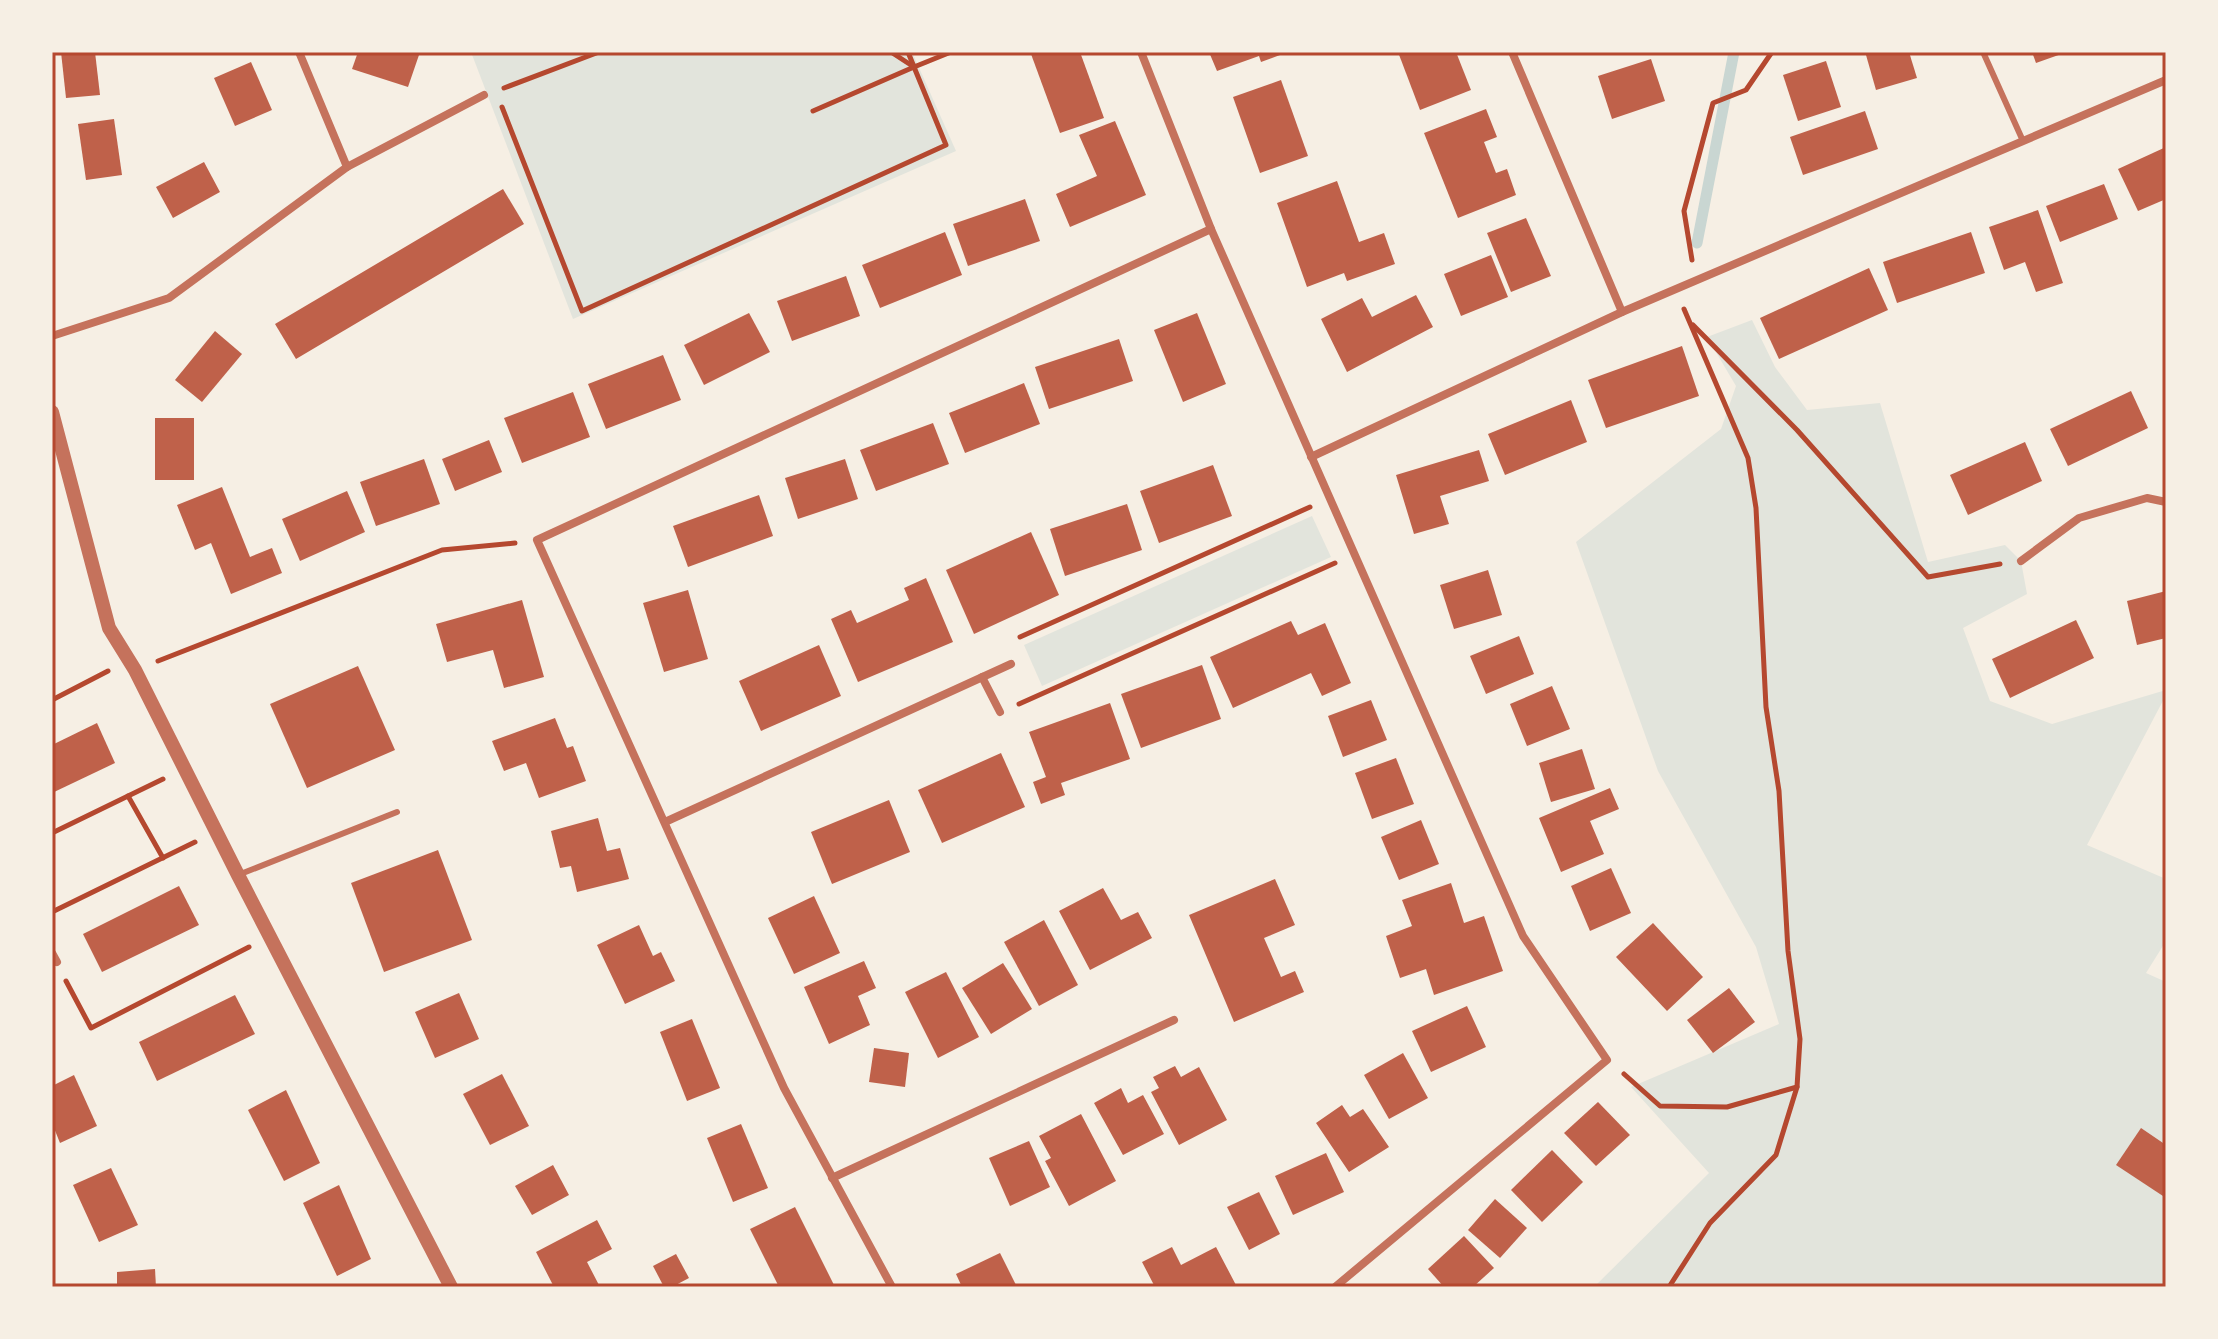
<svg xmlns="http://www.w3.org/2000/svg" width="2218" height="1339" viewBox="0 0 2218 1339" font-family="Inter,sans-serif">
<rect width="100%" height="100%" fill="#f6efe4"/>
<g fill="#e2e4dc">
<path d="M 471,52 L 912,52 L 956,151 L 573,319 Z"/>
<path d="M 1752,320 L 1775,367 L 1807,410 L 1880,403 L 1928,562 L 2005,545 L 2021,561 L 2027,594 L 1963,628 L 1990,701 L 2052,724 L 2166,690 L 2166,695 L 2087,845 L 2166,879 L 2166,941 L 2146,973 L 2166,982 L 2166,1287 L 1594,1287 L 1709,1173 L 1631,1087 L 1779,1024 L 1756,947 L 1658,771 L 1576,542 L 1721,429 L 1736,386 L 1707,337 Z"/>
<path d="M 1312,516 L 1331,557 L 1042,686 L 1024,645 Z"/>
</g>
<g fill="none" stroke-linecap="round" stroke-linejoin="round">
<path stroke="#c9d6d2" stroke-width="11" d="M 1697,243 L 1734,52"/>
</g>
<g fill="#bf614a">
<path d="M 61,52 L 95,52 L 100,95 L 66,98 Z"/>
<path d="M 358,52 L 420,52 L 408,87 L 352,69 Z"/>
<path d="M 1037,52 L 1080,52 L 1104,118 L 1060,133 L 1031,54 Z"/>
<path d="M 1209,52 L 1288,52 L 1261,62 L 1259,56 L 1217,71 Z"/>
<path d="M 1398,52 L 1456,52 L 1471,90 L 1420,110 Z"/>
<path d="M 1876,52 L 1909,52 L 1917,78 L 1876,90 L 1866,55 Z"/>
<path d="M 2032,52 L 2067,52 L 2036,63 Z"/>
<path d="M 1651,59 L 1665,101 L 1612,119 L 1598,76 Z"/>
<path d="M 1826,61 L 1841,107 L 1798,121 L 1783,75 Z"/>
<path d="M 251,62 L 272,110 L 235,126 L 214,78 Z"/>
<path d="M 1281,80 L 1308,156 L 1260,173 L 1233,97 Z"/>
<path d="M 1486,109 L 1497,137 L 1484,142 L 1496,173 L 1507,169 L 1516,195 L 1458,218 L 1424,133 Z"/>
<path d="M 1865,111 L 1878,149 L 1803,175 L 1790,137 Z"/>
<path d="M 114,119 L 122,175 L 86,180 L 78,124 Z"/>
<path d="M 1115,121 L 1146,195 L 1070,227 L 1056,194 L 1097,176 L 1079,135 Z"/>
<path d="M 2166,147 L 2166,199 L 2138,211 L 2118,169 Z"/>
<path d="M 204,162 L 220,192 L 173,218 L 156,187 Z"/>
<path d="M 1337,181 L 1359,242 L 1384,233 L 1395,264 L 1347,281 L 1344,273 L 1307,287 L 1277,203 Z"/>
<path d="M 2104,184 L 2118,219 L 2060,242 L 2046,206 Z"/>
<path d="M 503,189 L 524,224 L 296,359 L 275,324 Z"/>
<path d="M 1025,199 L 1040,241 L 968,266 L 953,224 Z"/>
<path d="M 2038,210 L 2063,283 L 2036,292 L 2025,262 L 2004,270 L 1989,227 Z"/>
<path d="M 1526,218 L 1551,276 L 1511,292 L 1487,233 Z"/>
<path d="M 945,232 L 962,275 L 880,308 L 862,265 Z"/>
<path d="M 1971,232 L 1985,273 L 1897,303 L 1883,262 Z"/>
<path d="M 1491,255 L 1508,297 L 1461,316 L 1444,274 Z"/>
<path d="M 1869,268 L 1888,310 L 1779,359 L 1760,318 Z"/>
<path d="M 846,276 L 860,316 L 792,341 L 777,301 Z"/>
<path d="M 1416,295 L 1433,327 L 1347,372 L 1321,319 L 1362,298 L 1372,317 Z"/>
<path d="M 749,313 L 770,352 L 704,385 L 684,345 Z"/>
<path d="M 1197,313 L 1226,384 L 1183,402 L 1154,330 Z"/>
<path d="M 215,331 L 242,354 L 202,402 L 175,380 Z"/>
<path d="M 1119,339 L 1133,381 L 1049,409 L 1035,367 Z"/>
<path d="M 1682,346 L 1699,396 L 1606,428 L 1588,380 Z"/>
<path d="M 663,355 L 681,400 L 606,429 L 588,384 Z"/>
<path d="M 1024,383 L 1040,424 L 965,453 L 949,413 Z"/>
<path d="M 2131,391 L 2148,428 L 2068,466 L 2050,429 Z"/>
<path d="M 573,392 L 590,437 L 522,463 L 504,418 Z"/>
<path d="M 1571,400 L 1587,442 L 1505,475 L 1488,434 Z"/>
<rect x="155" y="418" width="39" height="62"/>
<path d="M 933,423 L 949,464 L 876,491 L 860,450 Z"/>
<path d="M 489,440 L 502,472 L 455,491 L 442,459 Z"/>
<path d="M 2025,442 L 2042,481 L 1968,515 L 1950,475 Z"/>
<path d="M 1479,450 L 1489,481 L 1440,496 L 1449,524 L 1414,534 L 1396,475 Z"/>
<path d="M 424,459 L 440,504 L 376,526 L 360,482 Z"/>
<path d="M 845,459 L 858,499 L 798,519 L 785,478 Z"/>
<path d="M 1213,465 L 1232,516 L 1159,543 L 1140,491 Z"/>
<path d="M 222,487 L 250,557 L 272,548 L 282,573 L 231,594 L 211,543 L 195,550 L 177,505 Z"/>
<path d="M 347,491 L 365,532 L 300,561 L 282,519 Z"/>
<path d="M 759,495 L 773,536 L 688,567 L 673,526 Z"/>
<path d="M 1127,504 L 1142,550 L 1065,576 L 1050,529 Z"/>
<path d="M 1031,532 L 1059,595 L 974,634 L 946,570 Z"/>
<path d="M 1488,570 L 1502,615 L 1454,629 L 1440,585 Z"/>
<path d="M 926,578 L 953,642 L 858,682 L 831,619 L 851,610 L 857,623 L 909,600 L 904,588 Z"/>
<path d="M 688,590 L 708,659 L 664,672 L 643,603 Z"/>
<path d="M 2166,591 L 2166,638 L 2137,645 L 2127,601 Z"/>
<path d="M 522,600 L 544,677 L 504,688 L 493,650 L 447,662 L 436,624 Z"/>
<path d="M 2076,620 L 2094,658 L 2010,698 L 1992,659 Z"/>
<path d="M 1291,621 L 1298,635 L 1325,623 L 1351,683 L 1322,696 L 1311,673 L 1233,708 L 1210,657 Z"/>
<path d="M 1519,636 L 1534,674 L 1486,694 L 1470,656 Z"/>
<path d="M 819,645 L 841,696 L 761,731 L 739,681 Z"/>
<path d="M 1202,665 L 1221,719 L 1141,748 L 1121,694 Z"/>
<path d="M 358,666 L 395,750 L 307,788 L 270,704 Z"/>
<path d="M 1552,686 L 1570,729 L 1527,746 L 1510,704 Z"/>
<path d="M 1371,700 L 1387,740 L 1343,757 L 1328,716 Z"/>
<path d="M 1110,703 L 1130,759 L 1061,783 L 1065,795 L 1041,804 L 1033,782 L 1046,777 L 1029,732 Z"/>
<path d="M 555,718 L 567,748 L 573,746 L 586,781 L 539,798 L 526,763 L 504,771 L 492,741 Z"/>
<path d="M 97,723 L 115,763 L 52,793 L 52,745 Z"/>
<path d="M 1582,749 L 1595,789 L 1551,802 L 1539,763 Z"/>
<path d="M 1001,753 L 1025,807 L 942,843 L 918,790 Z"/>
<path d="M 1396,758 L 1414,804 L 1372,819 L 1355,773 Z"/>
<path d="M 1610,788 L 1619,809 L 1590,821 L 1604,854 L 1561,872 L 1539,818 Z"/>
<path d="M 889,800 L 910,852 L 832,884 L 811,832 Z"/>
<path d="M 598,818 L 607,851 L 620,848 L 629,879 L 577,892 L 571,866 L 560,868 L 551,831 Z"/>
<path d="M 1421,820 L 1439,864 L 1399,880 L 1381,837 Z"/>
<path d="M 438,850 L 472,940 L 384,972 L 351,883 Z"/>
<path d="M 1611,868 L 1631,913 L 1590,931 L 1571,886 Z"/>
<path d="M 1275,879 L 1295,925 L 1264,938 L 1281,977 L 1295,971 L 1304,992 L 1234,1022 L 1189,915 Z"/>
<path d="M 1451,883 L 1464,923 L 1484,916 L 1503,971 L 1434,995 L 1426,969 L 1400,978 L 1386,936 L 1412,926 L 1402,900 Z"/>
<path d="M 179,886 L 199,925 L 102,972 L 83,934 Z"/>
<path d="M 1103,888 L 1121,920 L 1138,912 L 1152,938 L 1090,970 L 1059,911 Z"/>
<path d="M 814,896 L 840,953 L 794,974 L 768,918 Z"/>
<path d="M 1044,920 L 1078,985 L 1039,1006 L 1004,942 Z"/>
<path d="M 1653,923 L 1703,977 L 1667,1011 L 1616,957 Z"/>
<path d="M 639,925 L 653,956 L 661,952 L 675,981 L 625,1004 L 597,945 Z"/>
<path d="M 864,961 L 876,988 L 858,996 L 870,1025 L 829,1044 L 804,987 Z"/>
<path d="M 1003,963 L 1032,1009 L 991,1034 L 962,988 Z"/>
<path d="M 946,972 L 979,1037 L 938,1058 L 905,992 Z"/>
<path d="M 1729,988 L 1755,1022 L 1713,1053 L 1687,1020 Z"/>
<path d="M 459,993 L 479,1039 L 435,1058 L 415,1012 Z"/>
<path d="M 235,995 L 255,1034 L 157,1081 L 139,1042 Z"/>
<path d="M 1467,1006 L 1486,1047 L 1431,1072 L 1412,1031 Z"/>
<path d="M 692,1019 L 720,1088 L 687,1101 L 660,1032 Z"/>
<path d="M 874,1048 L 909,1053 L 905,1087 L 869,1082 Z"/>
<path d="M 1403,1053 L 1428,1098 L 1389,1119 L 1364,1075 Z"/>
<path d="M 1175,1066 L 1181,1077 L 1199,1067 L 1227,1120 L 1179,1145 L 1151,1092 L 1159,1088 L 1153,1077 Z"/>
<path d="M 502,1074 L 529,1126 L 490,1145 L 463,1094 Z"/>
<path d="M 74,1075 L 97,1126 L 60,1143 L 52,1123 L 52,1086 Z"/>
<path d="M 1121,1088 L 1128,1103 L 1143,1095 L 1164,1134 L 1123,1155 L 1094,1103 Z"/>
<path d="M 286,1090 L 320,1163 L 284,1181 L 248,1110 Z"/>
<path d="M 1598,1102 L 1630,1135 L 1596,1166 L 1564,1133 Z"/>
<path d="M 1342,1105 L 1350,1117 L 1363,1109 L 1389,1147 L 1349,1172 L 1316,1123 Z"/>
<path d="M 1081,1114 L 1116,1181 L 1069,1206 L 1045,1161 L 1051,1158 L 1039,1136 Z"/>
<path d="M 741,1124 L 768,1188 L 733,1202 L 707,1138 Z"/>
<path d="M 2141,1128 L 2166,1145 L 2166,1198 L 2116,1165 Z"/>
<path d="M 1029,1141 L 1050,1187 L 1010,1206 L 989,1158 Z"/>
<path d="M 1552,1150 L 1583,1182 L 1542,1222 L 1511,1190 Z"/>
<path d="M 1326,1153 L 1344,1192 L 1293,1215 L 1275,1176 Z"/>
<path d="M 553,1165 L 569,1195 L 532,1215 L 515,1186 Z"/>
<path d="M 111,1168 L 138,1225 L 99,1242 L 73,1185 Z"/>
<path d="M 339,1185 L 371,1259 L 337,1276 L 303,1203 Z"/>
<path d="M 1259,1192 L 1280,1234 L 1249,1250 L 1227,1207 Z"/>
<path d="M 1495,1199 L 1527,1228 L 1500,1258 L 1468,1230 Z"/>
<path d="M 795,1207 L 834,1285 L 831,1287 L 779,1287 L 750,1229 Z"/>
<path d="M 597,1220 L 612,1249 L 587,1262 L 600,1287 L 554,1287 L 536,1252 Z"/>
<path d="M 1464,1236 L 1494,1268 L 1473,1287 L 1444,1287 L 1428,1269 Z"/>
<path d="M 1172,1247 L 1181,1265 L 1216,1247 L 1237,1287 L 1155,1287 L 1142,1262 Z"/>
<path d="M 1000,1253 L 1017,1287 L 962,1287 L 956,1274 Z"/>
<path d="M 676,1254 L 689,1278 L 672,1287 L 664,1287 L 653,1266 Z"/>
<path d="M 155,1269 L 156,1287 L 117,1287 L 117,1272 Z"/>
</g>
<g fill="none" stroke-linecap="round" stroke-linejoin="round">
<g stroke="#b5482f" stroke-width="5">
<path d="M 908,52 L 914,67 L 951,52"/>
<path d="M 504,88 L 599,52"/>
<path d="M 502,107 L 582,311 L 946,145 L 914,67"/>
<path d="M 813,111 L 914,67 L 891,52"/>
<path d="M 1692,260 L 1684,211 L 1713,103 L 1746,90 L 1772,52"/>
<path d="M 1693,325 L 1797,430 L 1928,577 L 2000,564"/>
<path d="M 1020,637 L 1310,507"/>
<path d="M 158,661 L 442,550 L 515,543"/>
<path d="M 52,700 L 108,671"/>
<path d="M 1019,704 L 1335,563"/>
<path d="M 128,796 L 163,858"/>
<path d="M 52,833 L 163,779"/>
<path d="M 52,912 L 195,842"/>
<path d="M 66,981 L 91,1028 L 249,947"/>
<path d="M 1624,1074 L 1660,1106 L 1727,1107 L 1797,1087 L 1800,1039 L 1788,951 L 1779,791 L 1766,707 L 1756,508 L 1748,458 L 1684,309"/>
<path d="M 1669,1287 L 1710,1223 L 1776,1155 L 1797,1087"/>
</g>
<g stroke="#c5725c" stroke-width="6">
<path d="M 1983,52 L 2023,141"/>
<path d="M 238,875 L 397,812"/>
</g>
<g stroke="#c5725c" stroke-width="8">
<path d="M 299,52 L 347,167"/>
<path d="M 1141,52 L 1211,229 L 1523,936 L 1607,1060 L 1335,1287"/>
<path d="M 1512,52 L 1622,312"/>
<path d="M 52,336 L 169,298 L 347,167 L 484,95"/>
<path d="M 1311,457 L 1622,312 L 2166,80"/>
<path d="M 2021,561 L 2079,518 L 2147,498 L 2166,502"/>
<path d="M 982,677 L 1000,712"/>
<path d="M 665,822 L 1011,664"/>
<path d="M 52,953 L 57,962"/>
<path d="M 832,1178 L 1174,1020"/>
<path d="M 892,1287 L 784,1088 L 537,540 L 1211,229"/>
</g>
<path stroke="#c5725c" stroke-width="14" d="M 52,412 L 109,628 L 135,670 L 238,875 L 451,1287"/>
</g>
<rect width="2218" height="1339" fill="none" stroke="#f6efe4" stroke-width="108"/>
<rect x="54" y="54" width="2110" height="1231" fill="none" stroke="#b5482f" stroke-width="3"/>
</svg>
